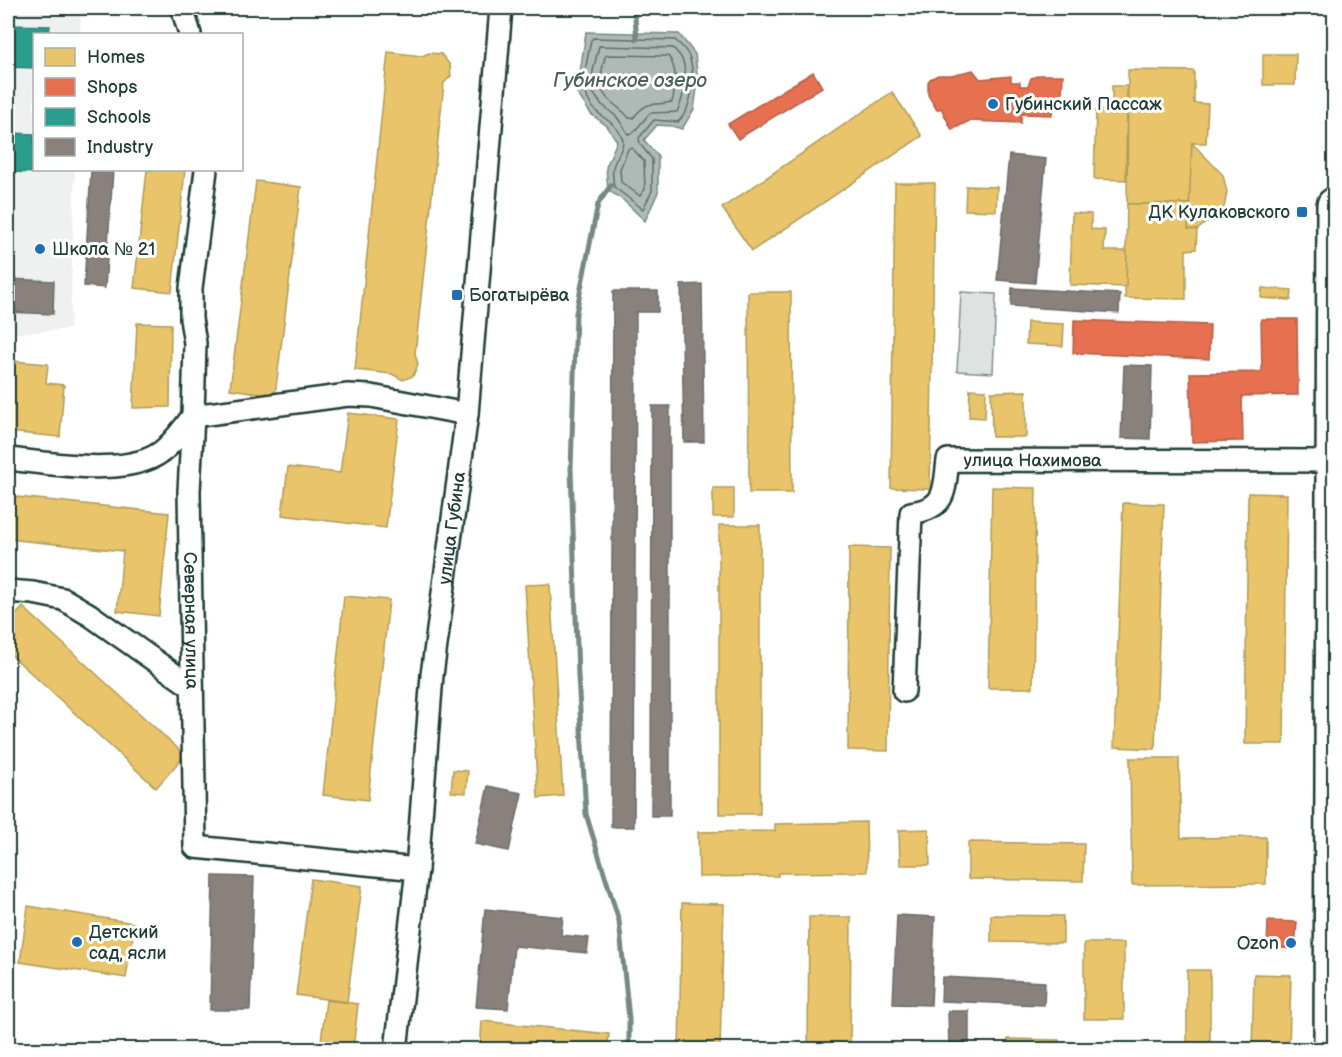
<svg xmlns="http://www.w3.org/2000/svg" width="1342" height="1057" viewBox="0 0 1342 1057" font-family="'Balsamiq Sans',sans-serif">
<rect width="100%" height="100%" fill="#fff"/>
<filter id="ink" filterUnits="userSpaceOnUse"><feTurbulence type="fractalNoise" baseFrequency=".0167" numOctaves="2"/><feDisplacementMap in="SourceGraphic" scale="12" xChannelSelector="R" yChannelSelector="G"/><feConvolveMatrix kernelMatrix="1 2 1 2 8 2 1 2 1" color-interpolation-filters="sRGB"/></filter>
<g filter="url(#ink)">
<path fill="#eef1f0" d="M 8,8 L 81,8 L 80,34 L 34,34 L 34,170 L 75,170 L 70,329 L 8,334 Z"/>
<path fill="#dee3e2" stroke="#7e908b" stroke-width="1.5" d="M 961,292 L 996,294 L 993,373 L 957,371 Z"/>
<path fill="#afbab7" stroke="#758883" stroke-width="1.5" d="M 586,32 L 679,34 L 695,54 L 698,82 L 694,109 L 682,129 L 672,126 L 657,125 L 644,140 L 658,156 L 658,192 L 645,221 L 623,200 L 608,190 L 606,167 L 617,141 L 607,126 L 591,114 L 577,93 Z"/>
<g fill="#e9c46a" stroke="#ac9c5a" stroke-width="1.5">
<path d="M 388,52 L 422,56 L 429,53 L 441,54 L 450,65 L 451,76 L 444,83 L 415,354 L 418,364 L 413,376 L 403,380 L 392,374 L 355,370 Z"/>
<path d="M 1263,54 L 1296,54 L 1295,85 L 1263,85 Z"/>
<path d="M 1128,70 L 1194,71 L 1194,103 L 1208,104 L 1206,143 L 1192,143 L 1190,204 L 1127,204 Z"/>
<path d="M 1112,86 L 1127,86 L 1126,180 L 1094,179 L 1096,110 L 1112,111 Z"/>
<path d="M 892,92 L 922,136 L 752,251 L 722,208 Z"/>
<path d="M 1192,143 L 1223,175 L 1227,192 L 1224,208 L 1197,230 L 1188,232 Z"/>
<path d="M 147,170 L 185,170 L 172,292 L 134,288 Z"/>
<path d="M 256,181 L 301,187 L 275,395 L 230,389 Z"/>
<path d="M 895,183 L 935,183 L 930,489 L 891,488 Z"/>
<path d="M 966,186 L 997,187 L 996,211 L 965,210 Z"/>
<path d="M 1127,204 L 1190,204 L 1188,229 L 1197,230 L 1196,249 L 1186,250 L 1186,299 L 1125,298 Z"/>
<path d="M 1072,213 L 1091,214 L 1091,229 L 1105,230 L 1104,251 L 1127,251 L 1126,287 L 1070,285 Z"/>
<path d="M 1262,288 L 1292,290 L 1291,300 L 1261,298 Z"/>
<path d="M 748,292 L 791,292 L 792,493 L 749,493 Z"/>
<path d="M 1027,322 L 1064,324 L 1063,346 L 1026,344 Z"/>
<path d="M 137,323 L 171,324 L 170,407 L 133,408 Z"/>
<path d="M 12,361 L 48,364 L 46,383 L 64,385 L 60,437 L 8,432 L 8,379 L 11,379 Z"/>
<path d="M 970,389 L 986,390 L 985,418 L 969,417 Z"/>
<path d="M 1026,391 L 1026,437 L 992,437 L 991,392 Z"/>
<path d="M 348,413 L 399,419 L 386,528 L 282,515 L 288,467 L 340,473 Z"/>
<path d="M 992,487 L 1036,488 L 1033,688 L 988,688 Z"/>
<rect x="713" y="488" width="21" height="29"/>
<path d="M 1248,493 L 1287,494 L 1284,744 L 1245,744 Z"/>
<path d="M 8,496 L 169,513 L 159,616 L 117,611 L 123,551 L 8,539 Z"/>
<path d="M 1123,503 L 1164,504 L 1155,749 L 1114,747 Z"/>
<rect x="719" y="525" width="41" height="289"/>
<path d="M 849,547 L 890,548 L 888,751 L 848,750 Z"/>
<path d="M 550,584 L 563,796 L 538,798 L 525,585 Z"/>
<path d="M 344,596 L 389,600 L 368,800 L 323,795 Z"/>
<path d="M 23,607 L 185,755 L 156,788 L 8,652 L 8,624 Z"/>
<path d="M 1130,758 L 1179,758 L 1181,838 L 1266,837 L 1266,884 L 1132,885 Z"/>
<path d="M 453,770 L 468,771 L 466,793 L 451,792 Z"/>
<path d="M 866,822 L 867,872 L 778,873 L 778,876 L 699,877 L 698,832 L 775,831 L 775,824 Z"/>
<path d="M 929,829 L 930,865 L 900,865 L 899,830 Z"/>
<path d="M 968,842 L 1084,844 L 1083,881 L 968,879 Z"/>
<path d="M 311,879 L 362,886 L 347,1002 L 296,995 Z"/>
<path d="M 682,903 L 724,904 L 720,1050 L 679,1050 Z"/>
<path d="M 28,906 L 135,923 L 126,978 L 20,962 Z"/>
<path d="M 991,915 L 1063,916 L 1063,943 L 991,942 Z"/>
<path d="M 809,917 L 851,917 L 850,1050 L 808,1050 Z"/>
<rect x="1084" y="943" width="40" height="76"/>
<rect x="1187" y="970" width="23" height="76"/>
<path d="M 1254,974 L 1291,975 L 1289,1050 L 1252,1050 Z"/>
<path d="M 326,1000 L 358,1004 L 353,1050 L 320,1050 Z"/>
<path d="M 482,1021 L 609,1034 L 607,1050 L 480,1050 Z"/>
<path d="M 1008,1039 L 1059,1040 L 1059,1050 L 1008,1050 Z"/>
</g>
<g fill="#e76f51" stroke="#ab6048" stroke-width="1.5">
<path d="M 973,70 L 980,79 L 1011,76 L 1011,82 L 1020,82 L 1020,86 L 1028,86 L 1031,78 L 1040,75 L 1063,75 L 1062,99 L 1053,99 L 1052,115 L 1021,114 L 1021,123 L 969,121 L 952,130 L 941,108 L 937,110 L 928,95 L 928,82 L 930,79 L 938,75 L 951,75 Z"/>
<path d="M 813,72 L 822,87 L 738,139 L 728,124 Z"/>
<path d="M 1261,319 L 1297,319 L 1298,395 L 1242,396 L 1243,441 L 1192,442 L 1190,373 L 1262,372 Z"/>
<path d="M 1074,320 L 1210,325 L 1209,359 L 1073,353 Z"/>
<path d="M 1268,921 L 1297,922 L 1295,949 L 1267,947 Z"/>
</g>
<g fill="#2a9d8f" stroke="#278074" stroke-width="1.5">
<path d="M 8,25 L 50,26 L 49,34 L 34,34 L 34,68 L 8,67 Z"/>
<path d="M 8,133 L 34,134 L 34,170 L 44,170 L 44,173 L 8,172 Z"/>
</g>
<g fill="#8a817c" stroke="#6a6d66" stroke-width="1.5">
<path d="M 1009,155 L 1046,159 L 1035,283 L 997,280 Z"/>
<path d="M 91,170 L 113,170 L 105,288 L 84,286 Z"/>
<path d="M 8,279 L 54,281 L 53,314 L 8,312 Z"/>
<path d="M 702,284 L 704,442 L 684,442 L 681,285 Z"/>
<path d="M 1012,288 L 1120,294 L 1119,313 L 1011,306 Z"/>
<path d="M 613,291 L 658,291 L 658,312 L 636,312 L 634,827 L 611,827 Z"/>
<path d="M 1124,365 L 1152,366 L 1150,439 L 1121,438 Z"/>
<path d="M 652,406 L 670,406 L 670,816 L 651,816 Z"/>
<path d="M 488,786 L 522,793 L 509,851 L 475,844 Z"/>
<path d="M 213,876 L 254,877 L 250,1010 L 210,1010 Z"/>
<path d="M 485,909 L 563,917 L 561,935 L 589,938 L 587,953 L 514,946 L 508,1009 L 476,1007 Z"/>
<path d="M 897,915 L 935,917 L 931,1005 L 893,1004 Z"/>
<path d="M 942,977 L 1045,982 L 1044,1005 L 941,1001 Z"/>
<path d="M 948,1011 L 969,1011 L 969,1050 L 949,1050 Z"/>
</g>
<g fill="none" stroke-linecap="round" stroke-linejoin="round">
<g stroke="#596f68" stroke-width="1.5">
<path d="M 593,38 L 675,40 C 680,44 688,52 690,59 C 695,77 693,108 678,122 L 654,120 L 639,138 L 640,144 L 652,159 L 652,191 L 643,209 L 614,187 C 613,181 612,174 613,168 C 614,159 626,147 622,137 C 616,124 606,120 596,111 C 576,91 587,65 591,40 Z"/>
<path d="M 599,46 L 673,48 C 676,51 680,55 682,59 C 688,74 684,98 677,112 L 650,113 L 633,133 L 628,134 L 617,117 L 601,104 L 591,90 L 593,71 Z"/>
<path d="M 607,55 L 668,56 C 678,69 676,87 672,102 C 651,107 650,98 633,118 L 629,118 C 623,110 615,106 608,99 C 596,87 602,71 605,57 Z"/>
<path d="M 631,147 L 644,161 L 645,189 L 640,196 L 621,182 L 620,169 L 628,149 Z"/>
</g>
<g stroke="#758883" stroke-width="5">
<path d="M 634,8 L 637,39"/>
<path d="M 611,185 L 598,204 L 576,313 L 571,469 L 578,676 L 586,814 L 619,921 L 629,1019 L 629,1050"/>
</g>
<defs>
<g id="street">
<path d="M 182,8 L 190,34"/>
<path id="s1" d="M 206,170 L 191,288 L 191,319 L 195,343 L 193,416 L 189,491 L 195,847 L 417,869"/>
<path d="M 8,459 C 49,463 134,479 166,448 C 176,439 185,427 193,416 L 348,395 L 371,396 L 467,414"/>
<path d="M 8,591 L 33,593 L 63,599 L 90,615 L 192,687"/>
<path id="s2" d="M 904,691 L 911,513 C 947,508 944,491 948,460 L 1333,461"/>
<path id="s3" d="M 396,1050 L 417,869 L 432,675 L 467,414 L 501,8"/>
</g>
<path id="primary" d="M 1331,1050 L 1334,205"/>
</defs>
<use href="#street" stroke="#1f3d34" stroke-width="26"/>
<use href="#primary" stroke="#1f3d34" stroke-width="38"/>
<use href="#street" stroke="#fff" stroke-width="21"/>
<use href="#primary" stroke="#fff" stroke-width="33"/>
</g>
</g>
<g fill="#1f6fb2" stroke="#fff" stroke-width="2">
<circle cx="993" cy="104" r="6"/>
<rect x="1296" y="206" width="12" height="12" rx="3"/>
<circle cx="40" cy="249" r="6"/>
<rect x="451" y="289" width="12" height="12" rx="3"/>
<circle cx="77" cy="942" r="6"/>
<circle cx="1291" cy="943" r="6"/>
</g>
<g text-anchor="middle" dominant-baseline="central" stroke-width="6" stroke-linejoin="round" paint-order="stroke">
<g font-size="18" fill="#1f3d34" stroke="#fff" text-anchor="start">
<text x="1005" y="104">Губинский Пассаж</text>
<text x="1290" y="212" text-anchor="end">ДК Кулаковского</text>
<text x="52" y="249">Школа № 21</text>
<text x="469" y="295">Богатырёва</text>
<text x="89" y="932">Детский<tspan x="89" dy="21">сад, ясли</tspan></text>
<text x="1279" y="943" text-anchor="end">Ozon</text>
</g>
<g font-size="18" fill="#1f3d34" stroke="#fff">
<text stroke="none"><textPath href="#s2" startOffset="336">улица Нахимова</textPath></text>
<text stroke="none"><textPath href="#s3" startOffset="525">улица Губина</textPath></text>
<text stroke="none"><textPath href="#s1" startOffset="452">Северная улица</textPath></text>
</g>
<g font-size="20" font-style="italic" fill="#4a625b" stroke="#fff">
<text x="630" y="81">Губинское озеро</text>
</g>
</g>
<rect width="1342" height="1057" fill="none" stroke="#fff" stroke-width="30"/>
<rect x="15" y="15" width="1312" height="1027" fill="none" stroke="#1f3d34" stroke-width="2" filter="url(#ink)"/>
<rect x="33" y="33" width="210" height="138" fill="#ffffff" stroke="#a5b1ae" stroke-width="1.5"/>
<rect x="45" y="48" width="30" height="18" fill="#e9c46a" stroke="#a5b1ae" stroke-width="1.5"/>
<text x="87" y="63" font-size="18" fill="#1f3d34">Homes</text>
<rect x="45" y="78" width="30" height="18" fill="#e76f51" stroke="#a5b1ae" stroke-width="1.5"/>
<text x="87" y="93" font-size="18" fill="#1f3d34">Shops</text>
<rect x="45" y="108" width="30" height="18" fill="#2a9d8f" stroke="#a5b1ae" stroke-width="1.5"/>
<text x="87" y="123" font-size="18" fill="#1f3d34">Schools</text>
<rect x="45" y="138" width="30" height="18" fill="#8a817c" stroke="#a5b1ae" stroke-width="1.5"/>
<text x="87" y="153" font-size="18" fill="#1f3d34">Industry</text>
</svg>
